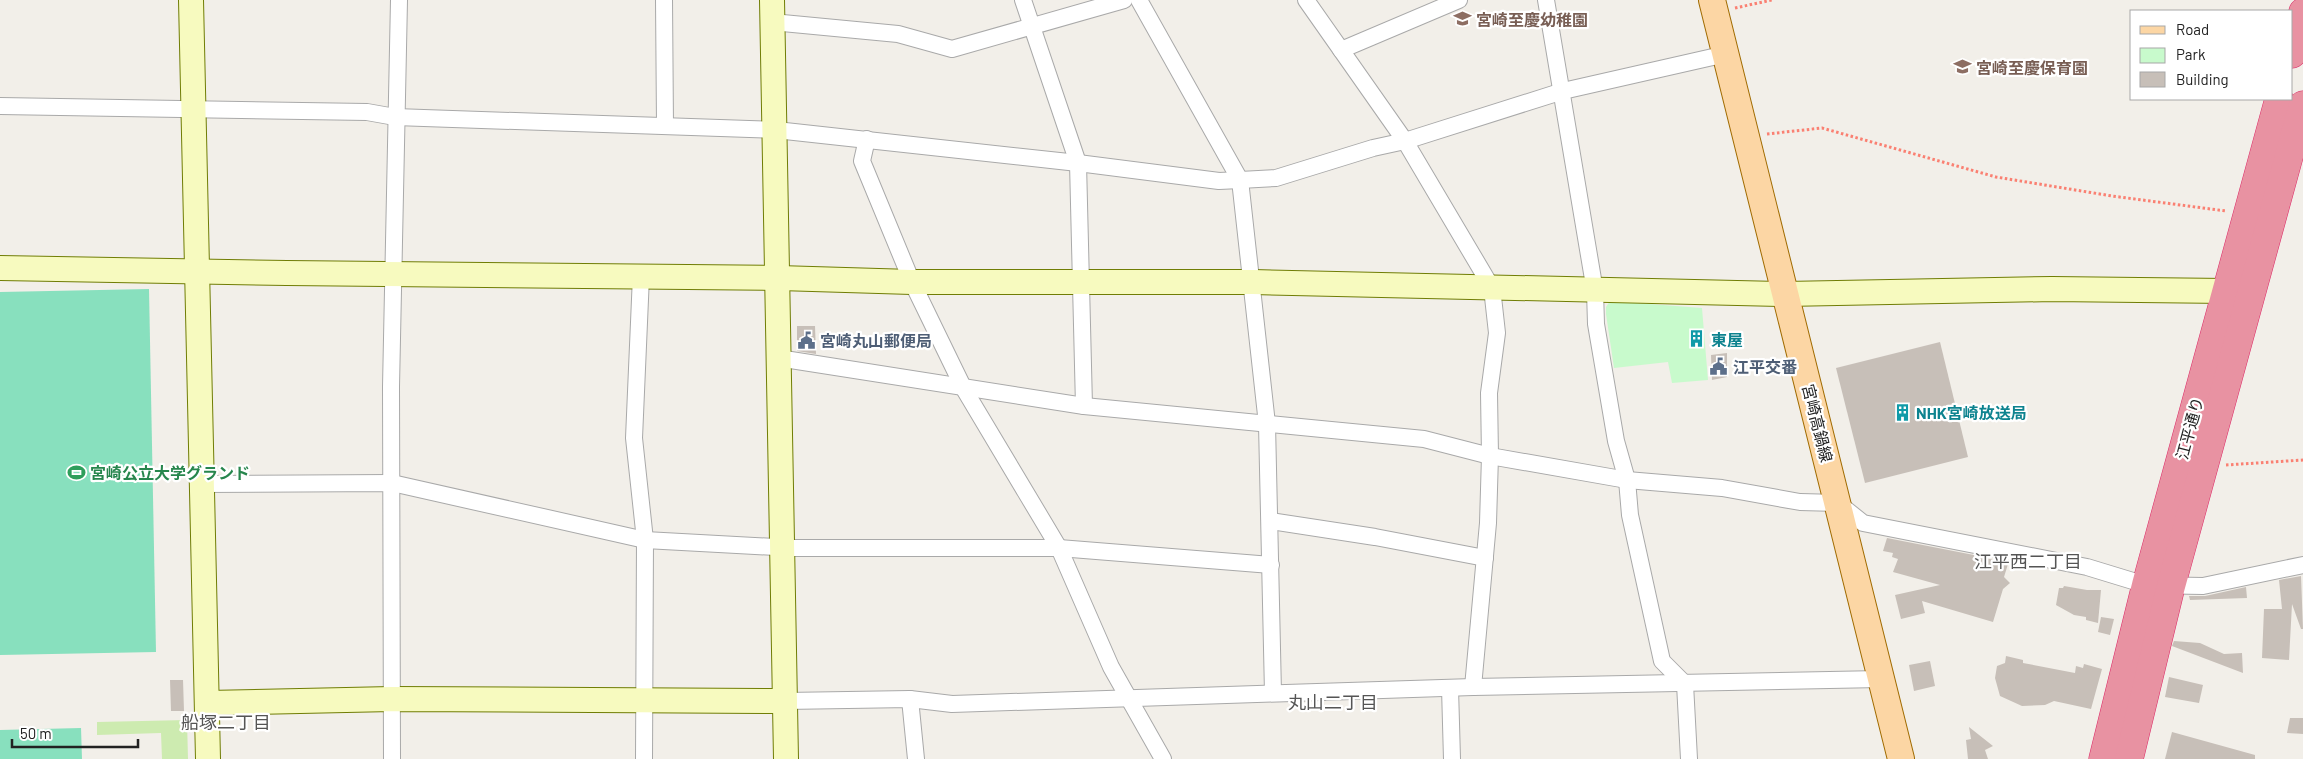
<svg xmlns="http://www.w3.org/2000/svg" width="2303" height="759" viewBox="0 0 2303 759" font-family="Barlow,'Noto Sans JP',sans-serif">
<rect width="100%" height="100%" fill="#f2efe9"/>
<path fill="#cdebb0" d="M 187,720 L 188,759 L 162,759 L 161,733 L 97,735 L 97,722 Z"/>
<path fill="#c8facc" d="M 1610,301 L 1702,308 L 1708,380 L 1672,383 L 1668,362 L 1614,368 L 1606,314 L 1606,307 Z"/>
<g fill="#88e0be">
<path d="M 149,289 L 156,652 L 0,655 L 0,292 Z"/>
<path d="M 81,728 L 82,759 L 0,759 L 0,730 Z"/>
</g>
<g fill="#c7bfb8">
<path d="M 797,326 L 815,326 L 816,354 L 797,351 Z"/>
<path d="M 1940,342 L 1968,457 L 1865,483 L 1836,368 Z"/>
<path d="M 1727,353 L 1727,377 L 1712,380 L 1711,355 Z"/>
<path d="M 1887,538 L 1979,556 L 2008,564 L 2004,577 L 2010,583 L 2003,589 L 1993,622 L 1922,601 L 1925,613 L 1901,619 L 1895,595 L 1940,585 L 1893,572 L 1898,559 L 1892,557 L 1893,553 L 1883,551 Z"/>
<path d="M 2301,576 L 2303,629 L 2301,629 L 2292,604 L 2289,660 L 2262,658 L 2264,609 L 2282,609 L 2279,580 Z"/>
<path d="M 2064,586 L 2087,590 L 2101,590 L 2098,623 L 2086,620 L 2086,617 L 2074,615 L 2056,605 L 2059,588 L 2063,588 Z"/>
<path d="M 2246,587 L 2247,598 L 2190,600 L 2189,596 L 2205,596 Z"/>
<path d="M 2101,617 L 2114,619 L 2110,635 L 2098,632 Z"/>
<path d="M 2174,641 L 2200,643 L 2224,654 L 2242,653 L 2243,673 L 2172,646 Z"/>
<path d="M 2006,656 L 2023,660 L 2023,663 L 2075,673 L 2076,666 L 2083,668 L 2084,664 L 2102,669 L 2091,709 L 2054,701 L 2045,705 L 2022,706 L 2000,696 L 1995,678 L 1997,666 L 2005,663 Z"/>
<path d="M 1930,661 L 1935,686 L 1914,691 L 1909,665 Z"/>
<path d="M 2169,677 L 2203,685 L 2199,703 L 2165,697 Z"/>
<path d="M 170,680 L 183,680 L 184,711 L 171,711 Z"/>
<path d="M 2290,718 L 2303,718 L 2303,734 L 2287,733 Z"/>
<path d="M 1969,727 L 1993,746 L 1985,750 L 1988,759 L 1968,759 L 1966,740 L 1971,739 Z"/>
<path d="M 2172,732 L 2255,755 L 2255,759 L 2165,759 Z"/>
</g>
<g fill="none" stroke-linecap="round" stroke-linejoin="round">
<defs>
<g id="street">
<path d="M 664,0 L 665,125"/>
<path d="M 1023,0 L 1078,163 L 1084,406"/>
<path d="M 1139,0 L 1240,180 L 1267,424 L 1273,693"/>
<path d="M 1306,0 L 1405,141 L 1492,288 L 1497,333 L 1489,393 L 1490,456 L 1488,523 L 1473,687"/>
<path d="M 1546,0 L 1595,291 L 1596,324 L 1616,441 L 1627,480 L 1630,515 L 1662,661 L 1685,684 L 1689,759"/>
<path d="M 772,22 L 898,34 L 952,49 L 1124,0"/>
<path d="M 1341,50 L 1459,0"/>
<path d="M 0,106 L 367,112 L 395,117 L 776,130 L 1078,163 L 1219,181 L 1240,180 L 1276,178 L 1373,148 L 1405,141 L 1563,91 L 1726,54"/>
<path d="M 867,139 L 862,161 L 912,282 L 964,389 L 1059,548 L 1111,667 L 1163,759"/>
<path d="M 641,276 L 634,438 L 645,540 L 644,759"/>
<path d="M 778,358 L 1084,406 L 1424,439 L 1490,456 L 1627,480 L 1722,488 L 1800,502 L 1838,503 L 1863,523 L 2087,567 L 2146,585 L 2203,586 L 2303,565"/>
<path d="M 202,484 L 392,483 L 645,540 L 793,548 L 1059,548 L 1271,565"/>
<path d="M 1270,521 L 1375,537 L 1485,558"/>
<path d="M 1450,688 L 1452,759"/>
<path d="M 910,699 L 916,759"/>
<path d="M 785,701 L 910,699 L 952,704 L 1473,687 L 1881,679"/>
<path d="M 392,759 L 391,387 L 399,0"/>
</g>
<g id="secondary">
<path d="M 191,0 L 208,759"/>
<path d="M 772,0 L 786,759"/>
<path d="M 0,268 L 287,273 L 779,278 L 912,282 L 1253,282 L 1785,294 L 2052,289 L 2227,291 L 2245,295"/>
<path d="M 207,703 L 392,699 L 785,701"/>
</g>
<path id="primary" d="M 1712,0 L 1901,759"/>
<g id="highway">
<path d="M 2292,54 L 2303,12"/>
<path d="M 2103,759 L 2146,585 L 2279,99"/>
<path d="M 2129,759 L 2171,586 L 2303,105"/>
</g>
</defs>
<use href="#street" stroke="#a9a9a9" stroke-width="18"/>
<use href="#secondary" stroke="#707d05" stroke-width="26"/>
<use href="#primary" stroke="#a06b00" stroke-width="28"/>
<use href="#highway" stroke="#dc2a67" stroke-width="29"/>
<g stroke="#fa8072" stroke-width="3" stroke-dasharray="2.5 2.5" stroke-linecap="butt">
<path d="M 1735,8 L 1772,0"/>
<path d="M 1767,134 L 1822,128 L 1996,177 L 2112,196 L 2226,211"/>
<path d="M 2226,465 L 2303,460"/>
</g>
<use href="#street" stroke="#fff" stroke-width="16"/>
<use href="#secondary" stroke="#f7fabf" stroke-width="24"/>
<use href="#primary" stroke="#fcd6a4" stroke-width="26"/>
<use href="#highway" stroke="#e892a2" stroke-width="28"/>
</g>
<defs>
<symbol id="school-bare" viewBox="-9 -9 18 18"><path d="M0-5L7-2L0 1L-7-2ZM-4 1L0 2.5L4 1V4Q0 6-4 4Z" fill="#8d6e63" stroke="#fff" stroke-width="2.5" paint-order="stroke"/></symbol>
<symbol id="building-bare" viewBox="-9 -9 18 18"><path d="M-4-6H4V6H1V3H-1V6H-4ZM-2.5-4.3h1.7v1.8h-1.7ZM.8-4.3h1.7v1.8H.8ZM-2.5-1h1.7V.8h-1.7ZM.8-1h1.7V.8H.8Z" fill="#0f9aa8" stroke="#fff" stroke-width="2.5" paint-order="stroke"/></symbol>
<symbol id="civic-bare" viewBox="-9 -9 18 18"><path d="M-.6-6.5H3V-4.5H.6V-3L4-1V1h2V6H-6V1h2V-1L-.6-3ZM-1.2 2.5V6h2.4V2.5Z" fill="#5c6f8a" stroke="#fff" stroke-width="2.5" paint-order="stroke"/></symbol>
<symbol id="stadium-bare" viewBox="-9 -9 18 18"><path d="M0-5a6.5 5 0 1 0 0 10a6.5 5 0 1 0 0-10ZM-3.5-1.8h7v3.6h-7Z" fill="#2e9e5b" stroke="#fff" stroke-width="2.5" paint-order="stroke"/></symbol>
</defs>
<g fill-rule="evenodd">
<use href="#school-bare" x="1450" y="6" width="25" height="25"/>
<use href="#school-bare" x="1950" y="54" width="25" height="25"/>
<use href="#building-bare" x="1684" y="326" width="25" height="25"/>
<use href="#civic-bare" x="794" y="328" width="25" height="25"/>
<use href="#civic-bare" x="1706" y="354" width="25" height="25"/>
<use href="#building-bare" x="1890" y="400" width="25" height="25"/>
<use href="#stadium-bare" x="64" y="460" width="25" height="25"/>
</g>
<g text-anchor="middle" dominant-baseline="central" stroke-width="4.5" stroke-linejoin="round" paint-order="stroke">
<g font-size="16" font-weight="bold" fill="#785e54" stroke="#fff" text-anchor="start">
<text x="1476" y="19">宮崎至慶幼稚園</text>
<text x="1976" y="67">宮崎至慶保育園</text>
</g>
<g font-size="16" font-weight="bold" fill="#0d838f" stroke="#fff" text-anchor="start">
<text x="1711" y="339">東屋</text>
<text x="1916" y="412">NHK宮崎放送局</text>
</g>
<g font-size="16" font-weight="bold" fill="#4e5e75" stroke="#fff" text-anchor="start">
<text x="820" y="340">宮崎丸山郵便局</text>
<text x="1733" y="366">江平交番</text>
</g>
<g font-size="16" fill="#222" stroke="#fff">
<text transform="translate(1818 423) rotate(76)">宮崎高鍋線</text>
<text transform="translate(2189 428) rotate(-75)">江平通り</text>
</g>
<g font-size="16" font-weight="bold" fill="#27864d" stroke="#fff" text-anchor="start">
<text x="90" y="472">宮崎公立大学グランド</text>
</g>
<g font-size="18" fill="#555" stroke="#fff">
<text x="2028" y="561">江平西二丁目</text>
<text x="1333" y="702">丸山二丁目</text>
<text x="226" y="722">船塚二丁目</text>
</g>
</g>
<rect x="2130" y="10" width="162" height="90" fill="#ffffff" stroke="#a7a7a7"/>
<rect x="2140" y="26" width="25" height="8" fill="#fcd6a4" stroke="#a7a7a7"/>
<text x="2176" y="35" font-size="15" fill="#222222">Road</text>
<rect x="2140" y="48" width="25" height="15" fill="#c8facc" stroke="#a7a7a7"/>
<text x="2176" y="60" font-size="15" fill="#222222">Park</text>
<rect x="2140" y="72" width="25" height="15" fill="#c7bfb8" stroke="#a7a7a7"/>
<text x="2176" y="85" font-size="15" fill="#222222">Building</text>
<path d="M12 739v8h126v-8" fill="none" stroke="#222222" stroke-width="2.5"/>
<text x="20" y="739" font-size="15" fill="#222222" stroke="#ffffff" stroke-width="4" paint-order="stroke">50 m</text>
</svg>
